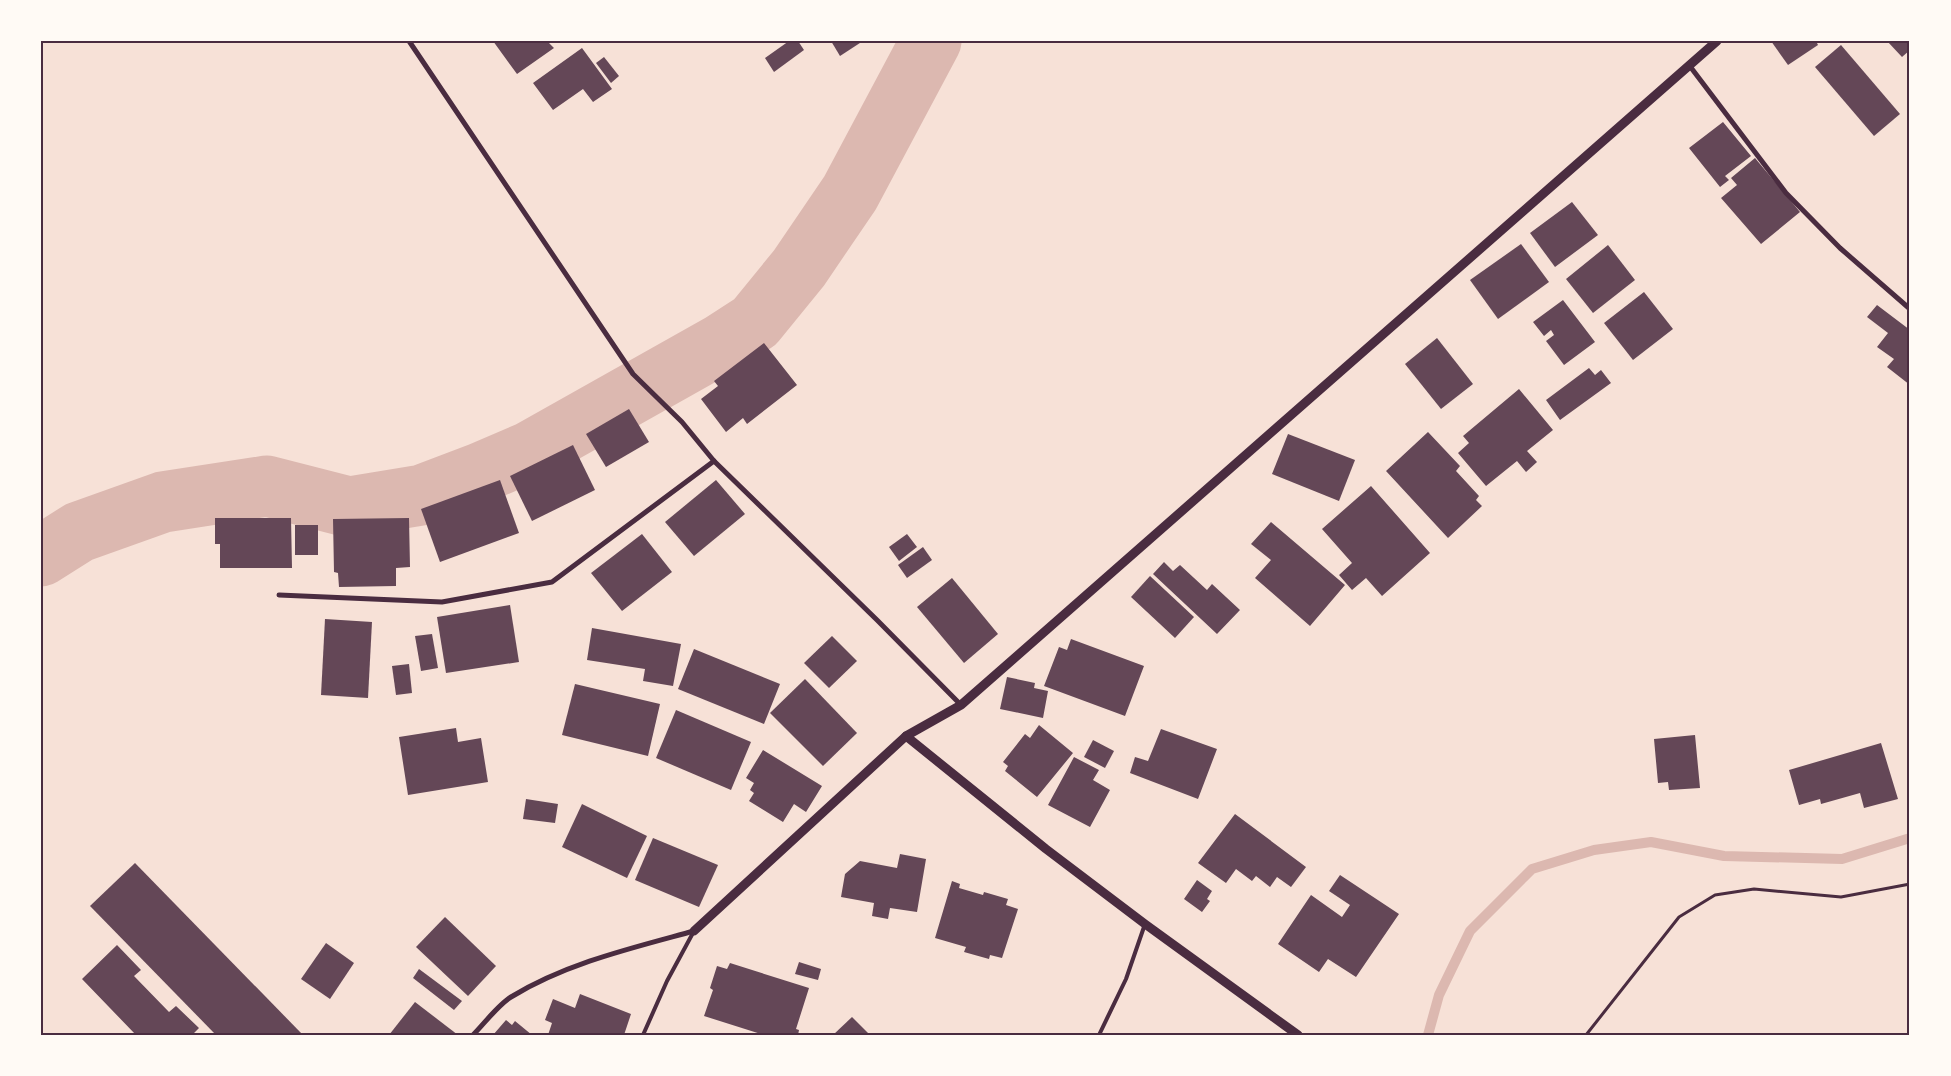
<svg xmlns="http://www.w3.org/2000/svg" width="1951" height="1076" viewBox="0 0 1951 1076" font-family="'DejaVu Sans',sans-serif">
<rect width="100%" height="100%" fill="#f7e1d7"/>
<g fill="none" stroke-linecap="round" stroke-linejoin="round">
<path stroke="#dcb8b0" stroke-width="10" d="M 1428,1035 L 1439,995 L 1470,931 L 1532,869 L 1594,850 L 1651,842 L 1724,856 L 1842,859 L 1910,838"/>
<path stroke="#dcb8b0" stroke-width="61" d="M 41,556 L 79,532 L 163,502 L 267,486 L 349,507 L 422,495 L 480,473 L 529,452 L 721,344 L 755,322 L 799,268 L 850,193 L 931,41"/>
</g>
<g fill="#644757">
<path d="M 493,41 L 551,41 L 549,43 L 554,48 L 517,74 Z"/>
<path d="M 789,41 L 798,41 L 804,50 L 774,72 L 765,58 Z"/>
<path d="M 831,41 L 863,41 L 840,56 Z"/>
<path d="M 1771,41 L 1816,41 L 1818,45 L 1788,65 Z"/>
<path d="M 1887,41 L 1910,41 L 1910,50 L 1902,57 Z"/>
<path d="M 1841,45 L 1900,114 L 1874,136 L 1815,67 Z"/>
<path d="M 582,48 L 612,89 L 593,102 L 583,89 L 553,110 L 533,83 Z"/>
<path d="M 604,57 L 619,76 L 611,83 L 596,63 Z"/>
<path d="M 1723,122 L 1751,156 L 1725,176 L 1729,180 L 1720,187 L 1689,148 Z"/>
<path d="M 1755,158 L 1800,212 L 1761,244 L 1721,198 L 1737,185 L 1731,178 Z"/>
<path d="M 1572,202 L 1598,235 L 1555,267 L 1530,233 Z"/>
<path d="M 1521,244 L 1549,282 L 1498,319 L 1470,280 Z"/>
<path d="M 1608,245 L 1635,280 L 1593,313 L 1566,279 Z"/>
<path d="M 1644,292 L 1673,329 L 1633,360 L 1604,323 Z"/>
<path d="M 1563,300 L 1595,342 L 1564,365 L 1546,341 L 1554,335 L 1551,330 L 1544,336 L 1533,322 Z"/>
<path d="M 1877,305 L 1910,330 L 1910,385 L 1887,367 L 1894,359 L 1877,347 L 1888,333 L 1867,317 Z"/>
<path d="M 1437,338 L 1473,384 L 1441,409 L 1405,364 Z"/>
<path d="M 764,343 L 797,385 L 747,424 L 743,418 L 726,432 L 701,399 L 718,386 L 714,381 Z"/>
<path d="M 1589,368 L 1595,375 L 1601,370 L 1611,383 L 1560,420 L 1546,400 Z"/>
<path d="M 1519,389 L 1553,430 L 1527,451 L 1537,462 L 1526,472 L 1517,461 L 1486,486 L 1458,453 L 1469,443 L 1463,436 Z"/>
<path d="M 629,409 L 649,442 L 606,467 L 586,434 Z"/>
<path d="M 1428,432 L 1460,466 L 1456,471 L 1479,496 L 1476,500 L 1482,506 L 1448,538 L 1386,471 Z"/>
<path d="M 1288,434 L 1355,460 L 1339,501 L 1272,474 Z"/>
<path d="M 573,445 L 595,490 L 532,521 L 510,476 Z"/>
<path d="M 500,480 L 519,533 L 440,562 L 421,509 Z"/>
<path d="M 716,480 L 745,514 L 694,556 L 665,522 Z"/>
<path d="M 1371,486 L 1430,553 L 1382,596 L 1366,578 L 1352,590 L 1339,575 L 1352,563 L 1322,529 Z"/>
<path d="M 215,518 L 291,518 L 292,568 L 220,568 L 220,544 L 215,544 Z"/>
<path d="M 409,518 L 410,567 L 396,568 L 396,586 L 339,587 L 338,573 L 334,572 L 333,519 Z"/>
<path d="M 1271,522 L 1345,585 L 1310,626 L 1255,578 L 1271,560 L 1251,544 Z"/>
<rect x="295" y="525" width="23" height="30"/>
<path d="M 642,534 L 672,572 L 622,611 L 591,573 Z"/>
<path d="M 907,534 L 917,547 L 899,561 L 889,547 Z"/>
<path d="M 923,547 L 932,560 L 907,578 L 898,565 Z"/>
<path d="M 1164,562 L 1173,571 L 1180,565 L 1207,590 L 1212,584 L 1240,610 L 1217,634 L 1153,574 Z"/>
<path d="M 1150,576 L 1194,617 L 1175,638 L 1131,597 Z"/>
<path d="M 952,578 L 998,634 L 964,663 L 917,607 Z"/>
<path d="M 510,605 L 519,662 L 446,673 L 437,617 Z"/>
<path d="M 325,619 L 372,622 L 368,698 L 321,695 Z"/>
<path d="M 592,628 L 681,644 L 673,686 L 643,681 L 645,669 L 587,660 Z"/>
<path d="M 432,634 L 438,668 L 421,671 L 415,636 Z"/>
<path d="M 832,636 L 857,661 L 829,688 L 804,663 Z"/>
<path d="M 1071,639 L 1144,666 L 1125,716 L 1044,686 L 1059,647 L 1067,650 Z"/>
<path d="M 694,649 L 780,684 L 764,724 L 678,689 Z"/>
<path d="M 409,664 L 412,693 L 396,695 L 392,666 Z"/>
<path d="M 1007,677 L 1035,683 L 1034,688 L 1048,691 L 1043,718 L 1000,709 Z"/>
<path d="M 805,679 L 857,733 L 823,766 L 770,713 Z"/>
<path d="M 575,684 L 660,704 L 648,756 L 562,735 Z"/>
<path d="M 676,710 L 751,742 L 731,790 L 656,758 Z"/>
<path d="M 1039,725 L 1073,753 L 1037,797 L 1005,771 L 1008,766 L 1003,762 L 1025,734 L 1030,738 Z"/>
<path d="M 456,728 L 458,742 L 481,738 L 488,782 L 408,795 L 399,737 Z"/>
<path d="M 1161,729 L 1217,749 L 1198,799 L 1130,773 L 1135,757 L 1148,761 Z"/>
<path d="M 1695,735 L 1700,788 L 1669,790 L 1668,782 L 1658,783 L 1654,739 Z"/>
<path d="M 1093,740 L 1114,751 L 1105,768 L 1084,757 Z"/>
<path d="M 1881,743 L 1898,799 L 1864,808 L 1860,793 L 1821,804 L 1820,799 L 1799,805 L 1789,770 Z"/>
<path d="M 763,750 L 822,786 L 806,812 L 794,804 L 783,822 L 749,801 L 754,793 L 750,790 L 754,783 L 746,778 Z"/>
<path d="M 1074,757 L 1099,770 L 1093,780 L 1110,790 L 1090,827 L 1048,805 Z"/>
<path d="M 526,799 L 558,804 L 555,823 L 523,819 Z"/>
<path d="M 582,804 L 647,836 L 627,878 L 562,847 Z"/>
<path d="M 1235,814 L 1306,867 L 1291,887 L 1277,877 L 1270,887 L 1256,876 L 1252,881 L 1236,869 L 1226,883 L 1198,863 Z"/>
<path d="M 653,838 L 718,865 L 699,907 L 635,880 Z"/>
<path d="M 900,854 L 926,859 L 917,912 L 890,908 L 888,919 L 872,916 L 874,903 L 841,897 L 845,874 L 860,861 L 897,868 Z"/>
<path d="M 135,863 L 303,1035 L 216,1035 L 90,906 Z"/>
<path d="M 1340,875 L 1399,914 L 1356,977 L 1328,959 L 1319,972 L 1278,944 L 1311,895 L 1342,917 L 1350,905 L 1329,891 Z"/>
<path d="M 1197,880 L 1212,891 L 1207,899 L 1210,901 L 1202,912 L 1184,899 Z"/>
<path d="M 952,881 L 960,884 L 959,888 L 983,895 L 984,892 L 1008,899 L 1006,905 L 1018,909 L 1002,958 L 990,955 L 989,959 L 964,952 L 966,947 L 935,938 Z"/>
<path d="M 445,917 L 496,966 L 468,996 L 416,947 Z"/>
<path d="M 326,943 L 354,963 L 330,999 L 301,979 Z"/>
<path d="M 117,945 L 141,970 L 134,976 L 169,1012 L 176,1006 L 199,1028 L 192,1035 L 136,1035 L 82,979 Z"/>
<path d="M 799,962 L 821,969 L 818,980 L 795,974 Z"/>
<path d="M 730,963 L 809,988 L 796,1029 L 799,1030 L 798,1035 L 764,1035 L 704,1016 L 713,990 L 710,988 L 717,966 L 727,969 Z"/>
<path d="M 419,969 L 462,1001 L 454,1010 L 413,978 Z"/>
<path d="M 580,994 L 631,1014 L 624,1035 L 548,1035 L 552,1023 L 545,1020 L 553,999 L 575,1008 Z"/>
<path d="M 415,1002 L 458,1035 L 389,1035 Z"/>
<path d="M 852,1017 L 870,1035 L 833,1035 Z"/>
<path d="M 506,1020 L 512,1025 L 515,1021 L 532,1035 L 493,1035 Z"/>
</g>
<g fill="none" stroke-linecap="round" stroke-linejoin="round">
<path stroke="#4a2c40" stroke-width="3" d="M 1586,1035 L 1679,917 L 1715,895 L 1754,889 L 1841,897 L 1910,884"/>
<g stroke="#4a2c40" stroke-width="4">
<path d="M 643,1035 L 667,981 L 694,931"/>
<path d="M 1099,1035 L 1126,979 L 1145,924"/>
</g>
<g stroke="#4a2c40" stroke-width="5">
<path d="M 409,41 L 633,374 L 682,422 L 714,461 L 877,620 L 961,705"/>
<path d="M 1689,65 L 1786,193 L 1840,248 L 1910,309"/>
<path d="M 279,595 L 442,602 L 552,582 L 714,461"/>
<path d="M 473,1035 C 484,1024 498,1005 511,997 C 567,963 632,948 694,931"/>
</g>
<g stroke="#4a2c40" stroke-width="9">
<path d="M 906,736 L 1046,849 L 1145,924 L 1298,1035"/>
<path d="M 694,931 L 906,736 L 961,705 L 1717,41"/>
</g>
</g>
<rect width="1951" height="1076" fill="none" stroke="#fffaf5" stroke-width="85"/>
<rect x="42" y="42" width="1866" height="992" fill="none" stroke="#4a2c40" stroke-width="2"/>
</svg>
